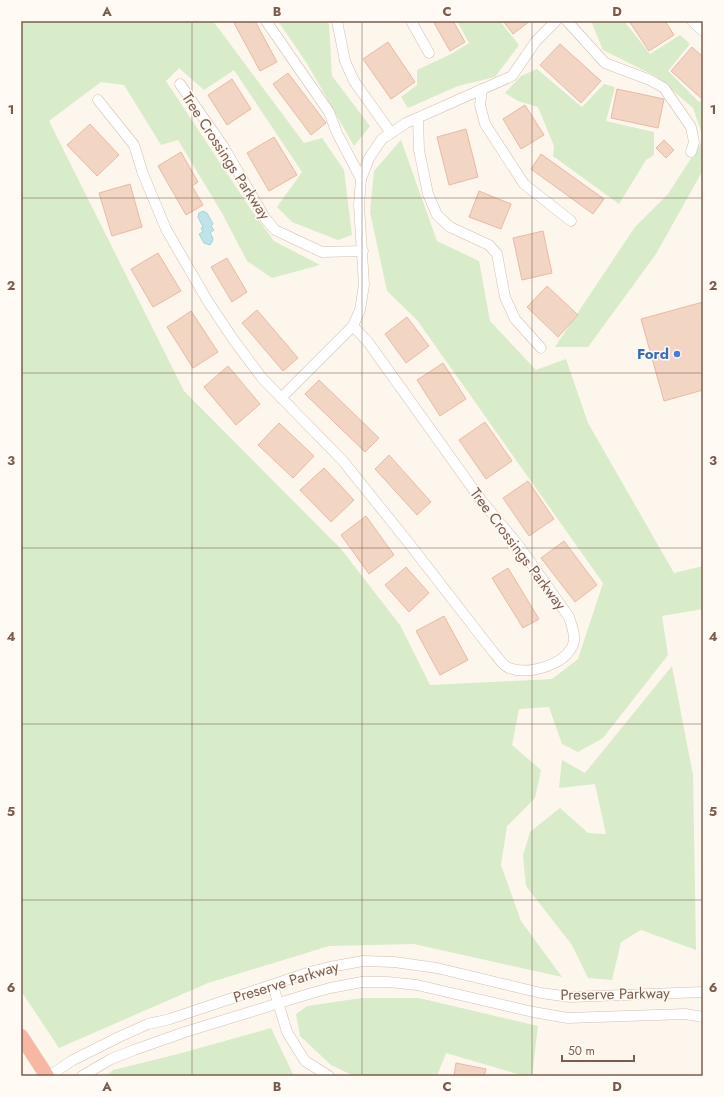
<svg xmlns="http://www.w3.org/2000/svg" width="724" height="1097" viewBox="0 0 724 1097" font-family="Jost,sans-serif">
<rect width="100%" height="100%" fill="#fdf6ec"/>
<g fill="#d8ecc9">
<path d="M 21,21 L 213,21 L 304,143 L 322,138 L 344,170 L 352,235 L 338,240 L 292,222 L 277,207 L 302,172 L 234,70 L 204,90 L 179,68 L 166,81 L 250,208 L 274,241 L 320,265 L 272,278 L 247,261 L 222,213 L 178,140 L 161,145 L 124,85 L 101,82 L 49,121 L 184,391 L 341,549 L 400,625 L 430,685 L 552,679 L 578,659 L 603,583 L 417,320 L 387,291 L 370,212 L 374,171 L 401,140 L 437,241 L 479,261 L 490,321 L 536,370 L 566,359 L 588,423 L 674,573 L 703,566 L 703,609 L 662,616 L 668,655 L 603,738 L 578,752 L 562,744 L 549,707 L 519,709 L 512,745 L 541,770 L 535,798 L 507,826 L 501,865 L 521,921 L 562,977 L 414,944 L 329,946 L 208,983 L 59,1048 L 21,991 Z"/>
<path d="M 278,21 L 324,21 L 329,24 L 332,76 L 370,126 L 354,146 L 308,65 Z"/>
<path d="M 457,21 L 500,21 L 519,45 L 495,77 L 458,86 L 408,108 L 401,97 L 417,85 L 417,70 L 451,54 L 469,43 Z"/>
<path d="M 591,21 L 624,21 L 650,54 L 680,35 L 690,44 L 668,71 L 699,102 L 703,99 L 703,137 L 693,108 L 657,77 L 603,50 Z"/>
<path d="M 537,69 L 582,107 L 604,84 L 615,87 L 606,121 L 654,132 L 654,155 L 646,160 L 619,204 L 553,156 L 554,146 L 538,107 L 518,101 L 505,93 L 521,76 Z"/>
<path d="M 703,140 L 703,170 L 656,254 L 588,347 L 555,347 L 635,227 L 668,194 Z"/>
<path d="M 672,666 L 693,775 L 696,950 L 641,930 L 621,942 L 612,980 L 588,978 L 572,945 L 526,886 L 523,855 L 530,832 L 560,808 L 588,833 L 606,834 L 595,784 L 559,788 L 562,760 L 585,773 Z"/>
<path d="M 362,998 L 419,998 L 538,1026 L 532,1076 L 524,1076 L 446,1053 L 437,1076 L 354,1076 L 331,1065 L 300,1036 L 296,1014 L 307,1006 Z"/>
<path d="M 271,1028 L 293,1074 L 298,1076 L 106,1076 L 113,1070 L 178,1054 Z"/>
</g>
<path fill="#bfe3e8" stroke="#a5d3da" d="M 203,211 L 207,213 L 213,224 L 211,226 L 214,230 L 210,233 L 213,238 L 212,242 L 210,245 L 204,243 L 199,234 L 203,232 L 201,228 L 203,227 L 198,217 L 199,213 Z"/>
<g fill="#f3d5c3" stroke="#e6bba3">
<path d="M 233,21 L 255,21 L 277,62 L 260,71 Z"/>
<path d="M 433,21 L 453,21 L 465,42 L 450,51 Z"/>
<path d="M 503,21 L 530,21 L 513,34 Z"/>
<path d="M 629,21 L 665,21 L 674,35 L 649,51 Z"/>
<path d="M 388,42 L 415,82 L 391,99 L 363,59 Z"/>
<path d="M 560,44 L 601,81 L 581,103 L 540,65 Z"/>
<path d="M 692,47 L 703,57 L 703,100 L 671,71 Z"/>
<path d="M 288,73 L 326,123 L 311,135 L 273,84 Z"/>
<path d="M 232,79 L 251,109 L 227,125 L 208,95 Z"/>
<path d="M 617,89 L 664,99 L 658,128 L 611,118 Z"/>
<path d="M 525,105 L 544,135 L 521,149 L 503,119 Z"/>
<path d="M 90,124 L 119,155 L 97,176 L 67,145 Z"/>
<path d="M 466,129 L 478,177 L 449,185 L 437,137 Z"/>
<path d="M 274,137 L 297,175 L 269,191 L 247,153 Z"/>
<path d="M 664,140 L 674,150 L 666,158 L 656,148 Z"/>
<path d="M 181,152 L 198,182 L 192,186 L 203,205 L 186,215 L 158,166 Z"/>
<path d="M 541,154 L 604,199 L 593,214 L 531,169 Z"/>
<path d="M 130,184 L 142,227 L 112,236 L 99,193 Z"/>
<path d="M 479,191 L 511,204 L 501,229 L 469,217 Z"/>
<path d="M 543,231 L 552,273 L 522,280 L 513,238 Z"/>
<path d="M 158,253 L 181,291 L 153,307 L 131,269 Z"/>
<path d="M 227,258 L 247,292 L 232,302 L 211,267 Z"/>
<path d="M 547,286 L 578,315 L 558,337 L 527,307 Z"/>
<path d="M 703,302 L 703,390 L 664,401 L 641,319 Z"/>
<path d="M 257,310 L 298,358 L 283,371 L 242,323 Z"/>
<path d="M 191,311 L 218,352 L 193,368 L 167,327 Z"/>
<path d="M 407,317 L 429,346 L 406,363 L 385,334 Z"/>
<path d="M 443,363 L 466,399 L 440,416 L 417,380 Z"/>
<path d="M 228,366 L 260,404 L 236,425 L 204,387 Z"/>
<path d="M 319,380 L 379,438 L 365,452 L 305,394 Z"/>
<path d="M 485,422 L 512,461 L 486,479 L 459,440 Z"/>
<path d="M 279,423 L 314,456 L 293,478 L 258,445 Z"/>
<path d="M 389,455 L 431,502 L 417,515 L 375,469 Z"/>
<path d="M 324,468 L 354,500 L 331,522 L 300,490 Z"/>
<path d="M 528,481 L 554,519 L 529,536 L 503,498 Z"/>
<path d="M 366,516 L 394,555 L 369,574 L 341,535 Z"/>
<path d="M 564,541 L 597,585 L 575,602 L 541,558 Z"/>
<path d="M 406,567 L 429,593 L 409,612 L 385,585 Z"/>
<path d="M 508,568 L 539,619 L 523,628 L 492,578 Z"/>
<path d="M 444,616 L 468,660 L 440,675 L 416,631 Z"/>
<path d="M 456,1063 L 486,1069 L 484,1076 L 454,1076 Z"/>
</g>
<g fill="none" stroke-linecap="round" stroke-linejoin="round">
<defs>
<g id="minor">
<path d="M 266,21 L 329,112 L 337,133 L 361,179"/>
<path d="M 337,21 L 345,61 L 354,81 L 391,133"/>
<path d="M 411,21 L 429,53"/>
<path d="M 567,21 L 605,63 L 650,80 L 664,88 L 691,127 L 694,142 L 691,152"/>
<path d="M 692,21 L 703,31"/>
<path d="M 180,84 L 223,146 L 265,218 L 275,230 L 322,252 L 363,251"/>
<path d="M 482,89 L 480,105 L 485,124 L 524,184 L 571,221"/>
<path d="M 98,100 L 134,145 L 143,174 L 166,229 L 207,300 L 233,339 L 262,378 L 343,461 L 408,542 L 494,653 C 498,657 503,666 509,668 C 528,675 562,666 572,647 C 577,639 572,626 569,617 L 519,546 L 481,500 L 368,342 L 353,326"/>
<path d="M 418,118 L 419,150 L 428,194 L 437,215 L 450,227 L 489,245 L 497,254 L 505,297 L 515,319 L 541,348"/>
<path d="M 281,398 L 353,326 L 360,310 L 364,285 L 359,205 L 361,179 L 369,158 L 382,139 L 406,123 L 512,76 L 536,41 L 556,21"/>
<path d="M 273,986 L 287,1032 L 305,1061 L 329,1076"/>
<path d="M 49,1076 L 73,1060 L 119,1037 L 148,1024 L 170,1019 L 310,972 L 330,967 L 363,961 L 394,962 L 437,968 L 541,993 L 570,997 L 703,992"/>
<path d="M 82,1076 L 111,1059 L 134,1050 L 185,1032 L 312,993 L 330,988 L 362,982 L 388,982 L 417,985 L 533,1012 L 568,1018 L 685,1014 L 703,1017"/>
</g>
<path id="highway" d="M 21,1036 L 47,1076"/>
</defs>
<use href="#minor" stroke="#d1beb0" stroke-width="11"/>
<use href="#highway" stroke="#dad1cd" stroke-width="15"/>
<use href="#minor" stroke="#fff" stroke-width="10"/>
<use href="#highway" stroke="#f7b7a3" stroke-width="14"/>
</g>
<path fill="none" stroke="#7a5c4d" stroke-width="1" stroke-opacity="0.55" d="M 192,21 L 192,1076M 362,21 L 362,1076M 532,21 L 532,1076M 21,198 L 703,198M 21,373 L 703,373M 21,548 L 703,548M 21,724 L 703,724M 21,900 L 703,900"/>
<circle fill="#3f7fe0" stroke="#fffaf3" stroke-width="1.5" cx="677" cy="354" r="4"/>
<g text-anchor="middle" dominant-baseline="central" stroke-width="3" stroke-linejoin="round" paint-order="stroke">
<g font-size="15" fill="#7a5c4d" stroke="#fffaf3">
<text transform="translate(226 156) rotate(57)">Tree Crossings Parkway</text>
<text transform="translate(518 549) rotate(53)">Tree Crossings Parkway</text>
<text transform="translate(286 982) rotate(-17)">Preserve Parkway</text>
<text transform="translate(615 994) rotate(-1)">Preserve Parkway</text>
</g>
<g font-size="15" font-weight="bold" fill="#366cbe" stroke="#fffaf3" text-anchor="end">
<text x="669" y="354">Ford</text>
</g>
</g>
<rect width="724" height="1097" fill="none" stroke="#fffaf3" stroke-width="44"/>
<path d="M562 1055v6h72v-6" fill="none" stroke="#7a5c4d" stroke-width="2"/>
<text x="568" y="1055" font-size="12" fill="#7a5c4d" stroke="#fffaf3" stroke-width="3" paint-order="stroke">50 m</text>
<rect x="22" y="22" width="680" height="1053" fill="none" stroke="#7a5c4d" stroke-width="1.5"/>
<g font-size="13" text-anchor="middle" font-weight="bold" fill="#7a5c4d">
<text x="107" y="16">A</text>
<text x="277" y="16">B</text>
<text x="447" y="16">C</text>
<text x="617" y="16">D</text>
<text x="11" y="114">1</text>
<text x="713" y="114">1</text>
<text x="11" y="290">2</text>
<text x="713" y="290">2</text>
<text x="11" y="465">3</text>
<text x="713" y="465">3</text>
<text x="11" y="641">4</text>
<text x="713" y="641">4</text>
<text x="11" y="816">5</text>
<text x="713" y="816">5</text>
<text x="11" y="992">6</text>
<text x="713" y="992">6</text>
<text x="107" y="1091">A</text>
<text x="277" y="1091">B</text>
<text x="447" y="1091">C</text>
<text x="617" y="1091">D</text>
</g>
</svg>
